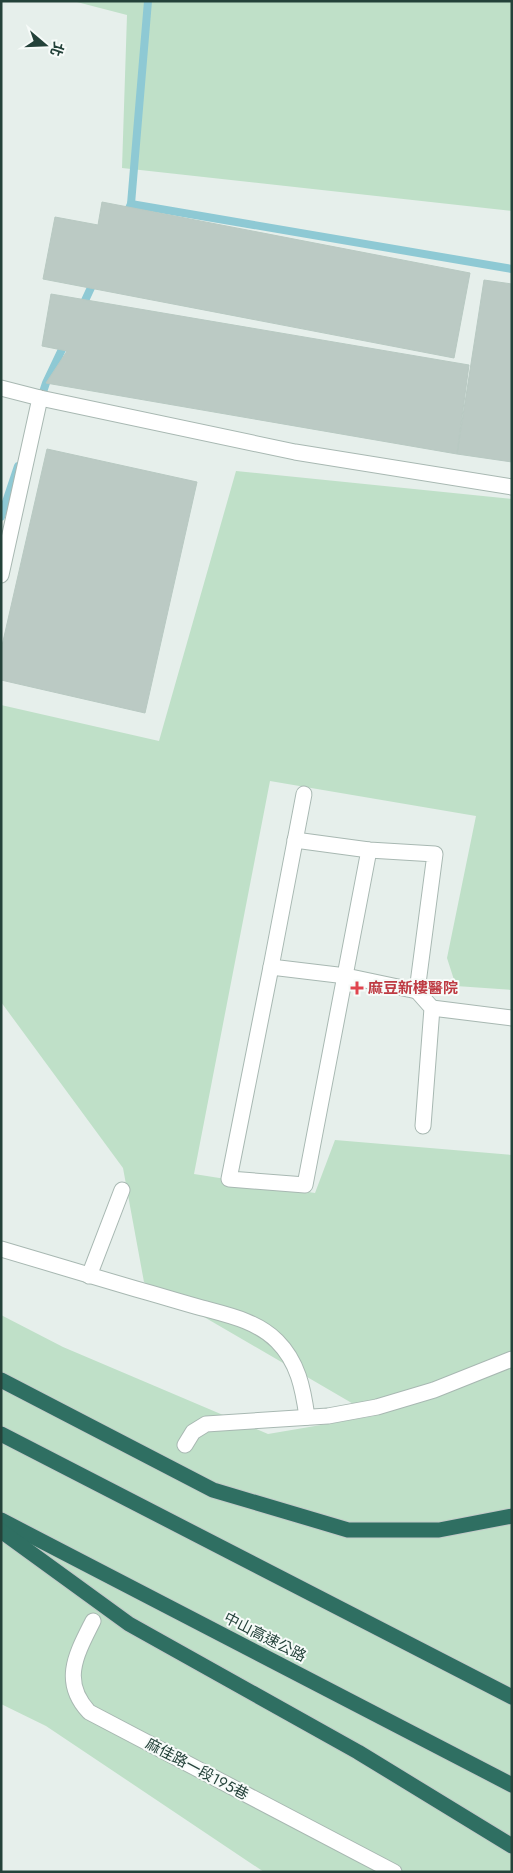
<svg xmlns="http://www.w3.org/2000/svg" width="513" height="1873" viewBox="0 0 513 1873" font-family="Jost,'Noto Sans TC',sans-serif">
<rect width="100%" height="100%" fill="#e6efeb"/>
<g fill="#bfe0c8">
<path d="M 73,1 L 512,1 L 512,211 L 122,168 L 127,15 Z"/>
<path d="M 236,471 L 512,499 L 512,990 L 456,986 L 447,958 L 476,816 L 270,781 L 194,1174 L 315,1193 L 335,1140 L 512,1155 L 511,1872 L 264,1872 L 46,1726 L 1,1704 L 1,1315 L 63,1347 L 268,1434 L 374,1416 L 144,1282 L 123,1168 L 1,1002 L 1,705 L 159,741 Z"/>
</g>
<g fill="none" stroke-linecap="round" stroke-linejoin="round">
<g stroke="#8ec9d4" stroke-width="8">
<path d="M 131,204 L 512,269"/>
<path d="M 126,215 L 131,204 L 148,1"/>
<path d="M 82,307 L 95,279"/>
<path d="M 40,401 L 46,383 L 65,343"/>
<path d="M 1,517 L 18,466"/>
</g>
</g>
<g fill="#bbcac4" stroke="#b8c9c2">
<path d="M 102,202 L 470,273 L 454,358 L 43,279 L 55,217 L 98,225 Z"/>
<path d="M 484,280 L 512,284 L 512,462 L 457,454 Z"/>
<path d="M 51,294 L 469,365 L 457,454 L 46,383 L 67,351 L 42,346 Z"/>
<path d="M 47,449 L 197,482 L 145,713 L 1,680 L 1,650 Z"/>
</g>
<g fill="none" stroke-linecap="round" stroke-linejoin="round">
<defs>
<g id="lane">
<path d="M 1,388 L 40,398 L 295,452 L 512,487"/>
<path d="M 1,575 L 40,398"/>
<path d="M 304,794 L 271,967 L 346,976 L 417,991"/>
<path d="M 295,840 L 369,850 L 435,854 L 417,991 L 432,1008 L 423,1126"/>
<path d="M 271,967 L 229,1179 L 305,1185 L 369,850"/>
<path d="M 432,1008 L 512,1018"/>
<path d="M 1,1249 C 46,1262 91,1276 136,1289 C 158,1295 180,1302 202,1308 C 228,1315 257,1321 277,1341 C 298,1362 303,1388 307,1417"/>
<path d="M 89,1276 L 122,1190"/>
<path d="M 185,1445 L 193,1432 L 206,1424 L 328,1416 L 377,1407 L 434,1390 L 512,1359"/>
<path d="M 93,1621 C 77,1653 60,1681 89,1712 L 394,1872"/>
</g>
<g id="highway">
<path d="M 1,1380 L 213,1490 L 348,1530 L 439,1530 L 512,1516"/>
<path d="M 1,1434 L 512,1697"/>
<path d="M 1,1520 L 512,1785"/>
<path d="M 1,1531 L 129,1624 L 358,1752 L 512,1846"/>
</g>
</defs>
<use href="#lane" stroke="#a8b8b2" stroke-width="17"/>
<use href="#highway" stroke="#c2cac8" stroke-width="17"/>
<use href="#lane" stroke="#fff" stroke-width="15"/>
<use href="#highway" stroke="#2f6f62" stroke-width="15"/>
</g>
<path fill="#e0444e" stroke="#f7fbf9" stroke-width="2" d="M354.5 980.5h5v5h5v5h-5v5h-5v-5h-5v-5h5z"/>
<g text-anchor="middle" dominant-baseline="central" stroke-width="4" stroke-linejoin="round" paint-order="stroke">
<g font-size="15" font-weight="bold" fill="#be3a42" stroke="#f7fbf9" text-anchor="start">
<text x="368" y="988">麻豆新樓醫院</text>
</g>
<g font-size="15" fill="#24423a" stroke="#f7fbf9">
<text transform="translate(265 1637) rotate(27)">中山高速公路</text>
<text transform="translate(197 1769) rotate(28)">麻佳路一段195巷</text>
</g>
</g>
<rect width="513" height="1873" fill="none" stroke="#24423a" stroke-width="5"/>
<g transform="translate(45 45) rotate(109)" stroke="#f7fbf9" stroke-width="4" paint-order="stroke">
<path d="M0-4L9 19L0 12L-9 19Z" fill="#24423a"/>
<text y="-8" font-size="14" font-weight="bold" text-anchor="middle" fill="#24423a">北</text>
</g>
</svg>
